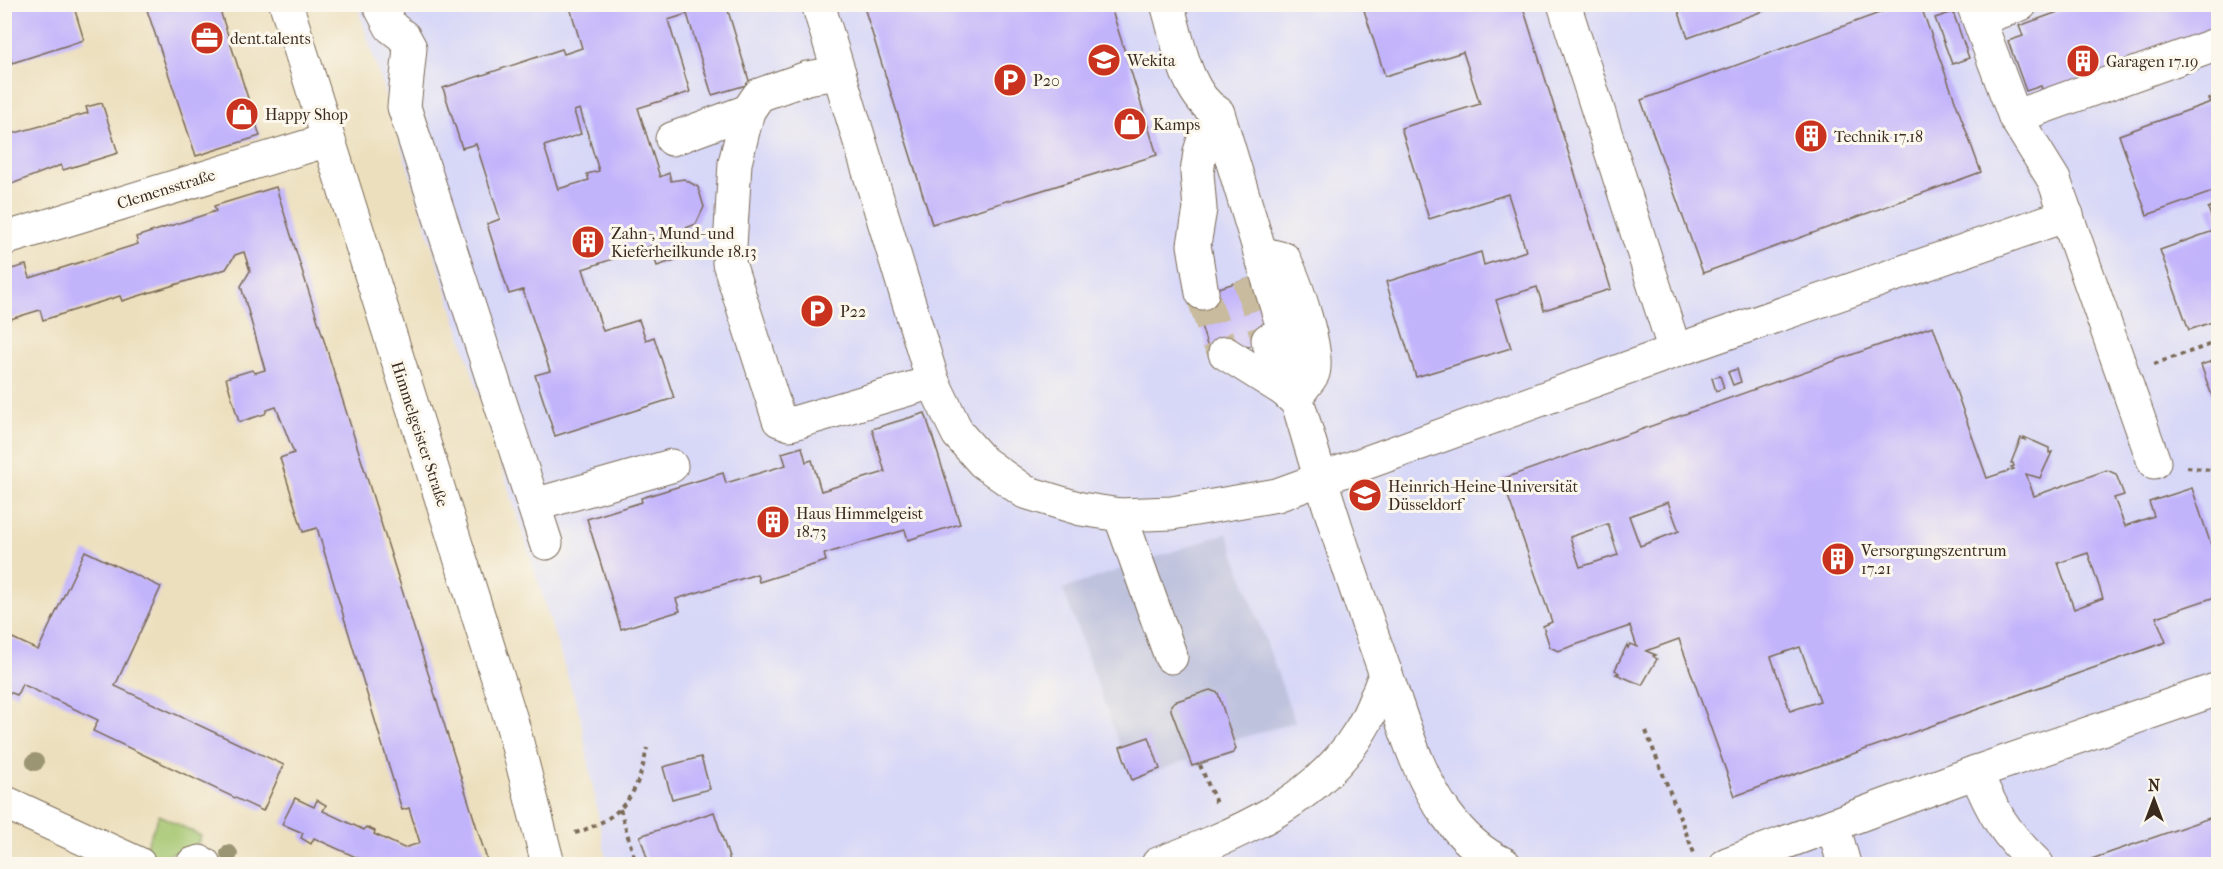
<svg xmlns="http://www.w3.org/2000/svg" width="2223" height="869" viewBox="0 0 2223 869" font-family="'IM FELL French Canon',serif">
<rect width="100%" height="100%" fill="#fbf7ec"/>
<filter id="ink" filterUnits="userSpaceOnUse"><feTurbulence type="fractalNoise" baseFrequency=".0167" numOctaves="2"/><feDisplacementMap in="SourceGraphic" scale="12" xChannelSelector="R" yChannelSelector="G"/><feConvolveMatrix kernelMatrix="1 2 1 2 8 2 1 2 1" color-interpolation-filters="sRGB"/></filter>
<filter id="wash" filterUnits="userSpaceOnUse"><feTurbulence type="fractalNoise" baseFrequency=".008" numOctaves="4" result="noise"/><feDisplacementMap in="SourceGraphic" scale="24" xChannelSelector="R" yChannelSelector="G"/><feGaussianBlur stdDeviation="1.35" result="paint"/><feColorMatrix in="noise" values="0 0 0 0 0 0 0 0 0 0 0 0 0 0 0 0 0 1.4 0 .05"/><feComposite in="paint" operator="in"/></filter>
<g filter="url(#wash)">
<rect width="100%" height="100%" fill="#ecdfbd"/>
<path fill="#d7d7f8" d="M 357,5 L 2218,5 L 2218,864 L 607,864 L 580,716 Z"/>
<path fill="#bfc2dd" d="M 1227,533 L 1295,722 L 1235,740 L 1236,749 L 1233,753 L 1197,766 L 1192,766 L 1188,760 L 1132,780 L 1063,589 Z"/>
<path fill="#a4c66f" stroke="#707846" stroke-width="1.5" d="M 159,815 L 201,836 L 197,845 L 158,858 L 144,851 Z"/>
<g id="blocks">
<g fill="#c2b4fb" fill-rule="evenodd">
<path d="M 4,4 L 73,4 L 84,40 L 12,63 L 4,39 Z"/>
<path d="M 145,4 L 218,4 L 260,136 L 196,156 Z"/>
<path d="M 569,4 L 726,4 L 750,84 L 712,95 L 687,14 L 668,20 L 690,92 L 638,108 L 660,177 L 669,173 L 671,181 L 684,179 L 698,187 L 704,207 L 696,224 L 686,228 L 689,235 L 681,238 L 687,256 L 657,266 L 651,246 L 583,269 L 603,331 L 639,320 L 646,340 L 654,337 L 674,398 L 555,436 L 535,375 L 550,371 L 523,290 L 509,294 L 487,224 L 500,219 L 476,144 L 462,148 L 443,88 L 562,49 L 564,54 L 582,48 ZM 580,109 L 599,171 L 587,174 L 589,180 L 558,189 L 544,146 L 581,134 L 574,111 Z"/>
<path d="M 863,4 L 1110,4 L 1157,155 L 932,224 Z"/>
<path d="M 1362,4 L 1522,4 L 1611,289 L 1544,310 L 1537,287 L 1496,300 L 1511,348 L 1416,377 L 1386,282 L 1481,252 L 1484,265 L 1526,251 L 1508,194 L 1429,219 L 1401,128 L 1480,104 L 1463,52 L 1385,76 Z"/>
<path d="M 1676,4 L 1780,4 L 1780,5 L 1688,38 Z"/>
<path d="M 1904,4 L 1920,4 L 1981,172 L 1703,273 L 1641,100 Z"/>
<path d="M 2080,4 L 2218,4 L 2218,31 L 2044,94 L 2041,86 L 2026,91 L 2008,41 L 2023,36 L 2019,26 Z"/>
<path d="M 1953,12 L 1969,58 L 1952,64 L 1935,18 Z"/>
<path d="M 2218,96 L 2218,190 L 2147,215 L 2119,135 L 2211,102 L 2209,99 Z"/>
<path d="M 102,103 L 118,153 L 63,170 L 61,165 L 4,187 L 4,136 L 88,113 L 86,107 Z"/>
<path d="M 276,187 L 423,657 L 488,863 L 371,864 L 314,838 L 311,844 L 301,838 L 303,833 L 282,824 L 295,798 L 314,807 L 317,800 L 326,805 L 323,811 L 364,830 L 366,827 L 375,831 L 374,834 L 404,848 L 420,843 L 409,808 L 402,810 L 317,528 L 303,532 L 280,458 L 294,453 L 276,407 L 267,410 L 265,414 L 239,422 L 226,378 L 252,370 L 255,373 L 265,370 L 241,286 L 250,271 L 244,252 L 235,255 L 226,269 L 122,301 L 120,296 L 43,320 L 40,310 L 4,321 L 4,271 L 26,265 L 30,278 L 138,244 L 136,237 L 216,211 L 214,206 Z"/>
<path d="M 2218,204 L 2218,320 L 2189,330 L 2160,250 L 2216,230 L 2208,208 Z"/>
<path d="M 1265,274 L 1292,333 L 1211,358 L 1192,296 Z"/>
<path d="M 1933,326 L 1987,478 L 2014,469 L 2011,467 L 2014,466 L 2013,463 L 2011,463 L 2021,438 L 2025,440 L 2024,437 L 2049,448 L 2049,453 L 2052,452 L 2040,478 L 2026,474 L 2034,496 L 2107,470 L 2116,474 L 2124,495 L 2114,498 L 2125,526 L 2154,516 L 2149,502 L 2192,488 L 2218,566 L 2218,596 L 2156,617 L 2166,642 L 1735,796 L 1679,639 L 1646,651 L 1656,655 L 1653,656 L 1657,659 L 1642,685 L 1616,674 L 1619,673 L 1615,670 L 1627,645 L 1628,648 L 1630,644 L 1637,647 L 1630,626 L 1558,651 L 1550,647 L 1543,626 L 1552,622 L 1502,479 ZM 1668,502 L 1679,531 L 1640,546 L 1629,516 ZM 1608,524 L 1618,555 L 1580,567 L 1570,537 ZM 2088,553 L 2103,598 L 2074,609 L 2058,563 ZM 1800,647 L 1820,701 L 1790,711 L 1771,657 Z"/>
<path d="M 2218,359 L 2218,413 L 2201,365 Z"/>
<path d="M 1737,369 L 1741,382 L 1733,385 L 1728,372 Z"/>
<path d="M 1720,376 L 1724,388 L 1716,391 L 1712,378 Z"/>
<path d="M 925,413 L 960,524 L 908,540 L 905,530 L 824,554 L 826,561 L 759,582 L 757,574 L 676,599 L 680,611 L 621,629 L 587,519 L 642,502 L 641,498 L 723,473 L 726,483 L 786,465 L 782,453 L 802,447 L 806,462 L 812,460 L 821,491 L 885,472 L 872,429 Z"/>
<path d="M 85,551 L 161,587 L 115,686 L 284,765 L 263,811 L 93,731 L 98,720 L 22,684 L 17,695 L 4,690 L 4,634 L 38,650 Z"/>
<path d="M 1210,690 L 1218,693 L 1236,749 L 1233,753 L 1192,766 L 1171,710 L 1171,705 L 1174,702 Z"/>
<path d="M 1149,737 L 1160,769 L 1132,780 L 1120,747 Z"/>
<path d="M 701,757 L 710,789 L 672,799 L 663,767 Z"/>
<path d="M 714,812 L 731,864 L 649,864 L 640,836 Z"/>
<path d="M 2218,815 L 2218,864 L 2084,864 L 2083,862 Z"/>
<path d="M 584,858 L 586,864 L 576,864 L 575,860 Z"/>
</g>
</g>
</g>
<g filter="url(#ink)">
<use href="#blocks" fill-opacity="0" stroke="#796956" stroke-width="1.5"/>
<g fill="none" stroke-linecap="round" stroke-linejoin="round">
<g stroke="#c9bb9d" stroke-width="33" stroke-dasharray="33 16" stroke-linecap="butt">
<path d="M 1249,278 L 1268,340"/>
<path d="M 1202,293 L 1217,339 L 1225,353"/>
</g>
<defs>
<g id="minor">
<path d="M 286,4 L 512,723 L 548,864"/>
<path d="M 379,4 L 391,27 L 404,37 L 410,48 L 404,107 L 546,543"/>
<path d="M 818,4 L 933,382 L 958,434 L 983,462 L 1025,492 L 1081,509 L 1120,515 L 1172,513 L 1277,495 L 1675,351 L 2067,215"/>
<path d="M 1167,4 C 1178,39 1185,94 1218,113 L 1294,364"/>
<path d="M 1564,4 L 1675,351"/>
<path d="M 1973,4 L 2015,117 L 2054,180 L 2154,462"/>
<path d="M 1979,19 L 2021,4"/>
<path d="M 748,111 L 735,163 L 729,263 L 779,420 L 790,424 L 933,382"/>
<path d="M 2015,117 L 2218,44"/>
<path d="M 672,139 L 748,111 L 759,95 L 807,78 L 839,73"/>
<path d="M 4,239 L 328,140"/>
<path d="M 1260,253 L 1284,259 C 1295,280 1320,352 1313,373 C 1311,378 1305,384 1302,389"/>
<path d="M 1202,293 L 1194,245 L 1200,209 L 1197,173 L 1200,152 L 1205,136"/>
<path d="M 1268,340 L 1284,390 L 1298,403 C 1325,496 1355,589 1388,680 C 1404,725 1418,776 1446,814 C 1462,836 1480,853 1504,864"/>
<path d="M 1225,353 L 1284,390"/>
<path d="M 534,505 L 671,466"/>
<path d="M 1120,515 L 1171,657"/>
<path d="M 1976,772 C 1993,814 2005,833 2037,864"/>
<path d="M 4,802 L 139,864"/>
<path d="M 1833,825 L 1844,864"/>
<path d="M 193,864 L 200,862 L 204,864"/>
<path d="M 1158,864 C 1232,836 1317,803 1360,731 C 1371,714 1378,692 1386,673"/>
<path d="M 1727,864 L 1976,772 L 2218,689"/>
</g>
</defs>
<use href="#minor" stroke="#796956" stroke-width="35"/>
<g stroke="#796956" stroke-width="4" stroke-dasharray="4.5 4.5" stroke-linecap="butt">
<path d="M 2154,364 L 2218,342"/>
<path d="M 2187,467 L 2218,471"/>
<path d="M 1646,731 L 1694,853"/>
<path d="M 1200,765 L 1216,803"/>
<path d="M 620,809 L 636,864"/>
<path d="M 575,833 C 623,818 638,795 647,748"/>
</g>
<use href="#minor" stroke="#fff" stroke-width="33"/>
</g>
<g fill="#9c9573">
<circle cx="35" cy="762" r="9"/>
<circle cx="229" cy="854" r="9"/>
</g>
</g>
<defs>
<symbol id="office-disc" viewBox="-11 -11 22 22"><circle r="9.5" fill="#c8321e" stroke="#fbf7ec"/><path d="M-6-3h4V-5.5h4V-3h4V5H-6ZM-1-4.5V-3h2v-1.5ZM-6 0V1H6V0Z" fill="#fff"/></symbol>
<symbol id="school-disc" viewBox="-11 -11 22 22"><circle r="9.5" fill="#c8321e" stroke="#fbf7ec"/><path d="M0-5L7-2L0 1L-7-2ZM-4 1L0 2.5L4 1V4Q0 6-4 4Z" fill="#fff"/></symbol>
<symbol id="building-disc" viewBox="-11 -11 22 22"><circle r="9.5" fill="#c8321e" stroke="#fbf7ec"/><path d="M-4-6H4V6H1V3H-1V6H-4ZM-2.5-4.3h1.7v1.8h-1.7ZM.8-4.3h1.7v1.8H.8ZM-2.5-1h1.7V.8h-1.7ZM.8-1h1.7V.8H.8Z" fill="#fff"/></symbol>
<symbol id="parking-disc" viewBox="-11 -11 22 22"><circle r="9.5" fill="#c8321e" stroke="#fbf7ec"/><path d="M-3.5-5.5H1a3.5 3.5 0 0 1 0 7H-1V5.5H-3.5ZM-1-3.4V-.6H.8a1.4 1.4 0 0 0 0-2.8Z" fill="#fff"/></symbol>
<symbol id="shop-disc" viewBox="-11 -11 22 22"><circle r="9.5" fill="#c8321e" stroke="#fbf7ec"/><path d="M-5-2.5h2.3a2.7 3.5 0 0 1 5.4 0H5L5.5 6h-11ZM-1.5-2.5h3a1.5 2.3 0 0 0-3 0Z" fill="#fff"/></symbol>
<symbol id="university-disc" viewBox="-11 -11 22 22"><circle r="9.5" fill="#c8321e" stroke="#fbf7ec"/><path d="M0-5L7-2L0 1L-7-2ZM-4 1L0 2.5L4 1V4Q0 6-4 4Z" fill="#fff"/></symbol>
</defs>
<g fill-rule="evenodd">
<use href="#office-disc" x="188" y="19" width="38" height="38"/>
<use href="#school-disc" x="1085" y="41" width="38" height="38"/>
<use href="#building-disc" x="2064" y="42" width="38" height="38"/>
<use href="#parking-disc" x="991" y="61" width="38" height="38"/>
<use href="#shop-disc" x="223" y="95" width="38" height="38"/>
<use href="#shop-disc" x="1111" y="105" width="38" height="38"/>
<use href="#building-disc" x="1792" y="117" width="38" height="38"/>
<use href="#building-disc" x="569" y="223" width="38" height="38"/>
<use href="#parking-disc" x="798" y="292" width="38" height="38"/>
<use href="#university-disc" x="1346" y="476" width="38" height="38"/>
<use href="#building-disc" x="754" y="503" width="38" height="38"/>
<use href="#building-disc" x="1819" y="540" width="38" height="38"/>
</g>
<g text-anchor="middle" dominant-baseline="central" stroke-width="6" stroke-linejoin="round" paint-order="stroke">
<g font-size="16" fill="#3b2a1e" stroke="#fbf7ec" text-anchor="start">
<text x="230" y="38">dent.talents</text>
<text x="1127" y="60">Wekita</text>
<text x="2106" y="61">Garagen 17.19</text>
<text x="1033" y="80">P20</text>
<text x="265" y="114">Happy Shop</text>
<text x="1153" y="124">Kamps</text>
<text x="1834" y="136">Technik 17.18</text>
<text x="611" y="233">Zahn-, Mund- und<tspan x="611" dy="18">Kieferheilkunde 18.13</tspan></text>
<text x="840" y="311">P22</text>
<text x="1388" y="486">Heinrich-Heine-Universität<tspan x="1388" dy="18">Düsseldorf</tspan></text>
<text x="796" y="513">Haus Himmelgeist<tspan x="796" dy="18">18.73</tspan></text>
<text x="1861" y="550">Versorgungszentrum<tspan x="1861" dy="18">17.21</tspan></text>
</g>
<g font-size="16" fill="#3b2a1e" stroke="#fbf7ec">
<text transform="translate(166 189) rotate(-17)">Clemensstraße</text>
<text transform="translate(420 434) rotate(72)">Himmelgeister Straße</text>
</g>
</g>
<rect width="2223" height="869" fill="none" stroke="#fbf7ec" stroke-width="24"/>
<g transform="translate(2154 800)" stroke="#fbf7ec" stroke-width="4.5" paint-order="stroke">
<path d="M0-4.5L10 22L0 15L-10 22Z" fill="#3b2a1e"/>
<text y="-9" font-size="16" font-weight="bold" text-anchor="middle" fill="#3b2a1e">N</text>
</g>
</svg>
